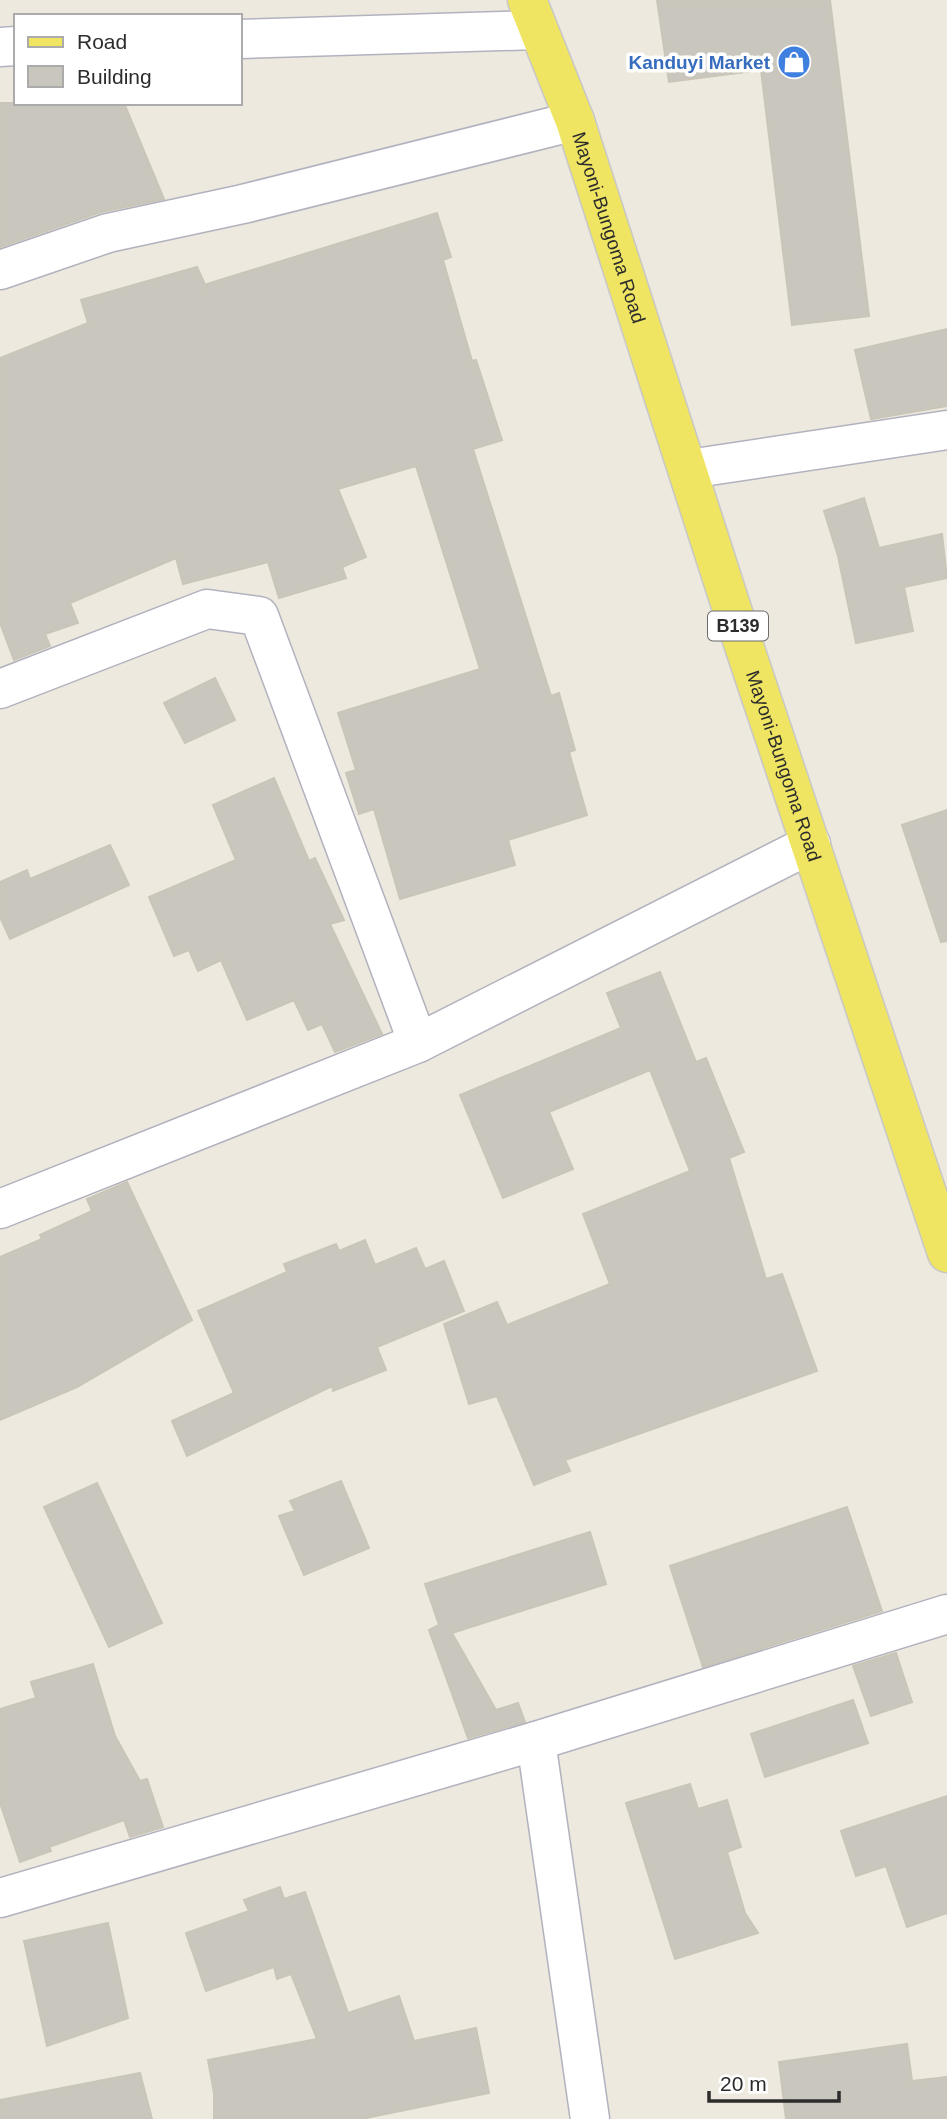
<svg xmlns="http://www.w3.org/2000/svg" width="947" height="2119" viewBox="0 0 947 2119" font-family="Arial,sans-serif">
<rect width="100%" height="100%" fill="#ede9de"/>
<g fill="#c9c7bd" stroke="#c9c5b8" stroke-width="2">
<path d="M 657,0 L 830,0 L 869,316 L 792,325 L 761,70 L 669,82 Z"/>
<path d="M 0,103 L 124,103 L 164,199 L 101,212 L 0,247 Z"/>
<path d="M 437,213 L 451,257 L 443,260 L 472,361 L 476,360 L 502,440 L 473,449 L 551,696 L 559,693 L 575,750 L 569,752 L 587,815 L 508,840 L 515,865 L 400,899 L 374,809 L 359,814 L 346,773 L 356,770 L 338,713 L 480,669 L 416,466 L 338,489 L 366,557 L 342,567 L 346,578 L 279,598 L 268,562 L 183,584 L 176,558 L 70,603 L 78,623 L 45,634 L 50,646 L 14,660 L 0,623 L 0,358 L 88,323 L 81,300 L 197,267 L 207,289 L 207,284 Z"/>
<path d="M 947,329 L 947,406 L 871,419 L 855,350 Z"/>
<path d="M 864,498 L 879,548 L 942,534 L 947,578 L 904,587 L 913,631 L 856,643 L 838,556 L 824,511 Z"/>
<path d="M 215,678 L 235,720 L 185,743 L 164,703 Z"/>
<path d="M 274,778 L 309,861 L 315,858 L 344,920 L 330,924 L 382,1034 L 335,1052 L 322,1024 L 308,1030 L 294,1000 L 247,1020 L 221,960 L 198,971 L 189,950 L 174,956 L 149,897 L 236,860 L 213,805 Z"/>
<path d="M 947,810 L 947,941 L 941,942 L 902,825 Z"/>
<path d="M 110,845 L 129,885 L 10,939 L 0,917 L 0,882 L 27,870 L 30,879 Z"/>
<path d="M 660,972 L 696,1062 L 706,1058 L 744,1152 L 729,1158 L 766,1279 L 782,1274 L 817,1371 L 565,1460 L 570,1471 L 534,1485 L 497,1396 L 469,1404 L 444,1324 L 497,1302 L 507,1325 L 610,1284 L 583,1214 L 690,1171 L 650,1070 L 549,1112 L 573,1169 L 503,1198 L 460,1095 L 621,1028 L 607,993 Z"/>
<path d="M 127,1182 L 192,1320 L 77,1387 L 0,1420 L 0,1257 L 42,1239 L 40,1235 L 92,1211 L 87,1199 Z"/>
<path d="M 365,1240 L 375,1265 L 416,1248 L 425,1269 L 444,1261 L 464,1311 L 377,1347 L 386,1370 L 333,1391 L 332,1386 L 187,1456 L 172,1421 L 234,1393 L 198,1311 L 287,1272 L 284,1264 L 336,1244 L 339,1251 Z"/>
<path d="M 341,1481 L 369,1548 L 304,1575 L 279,1516 L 295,1511 L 290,1501 Z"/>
<path d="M 97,1483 L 162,1623 L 109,1647 L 44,1507 Z"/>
<path d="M 847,1507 L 882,1611 L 703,1667 L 670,1566 Z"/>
<path d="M 590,1532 L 606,1584 L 452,1633 L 496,1710 L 518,1703 L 525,1722 L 468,1738 L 429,1630 L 439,1625 L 425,1584 Z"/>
<path d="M 896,1653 L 912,1702 L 871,1716 L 853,1666 Z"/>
<path d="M 93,1664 L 115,1736 L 140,1781 L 147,1779 L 163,1827 L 130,1837 L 124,1820 L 49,1847 L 51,1851 L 20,1862 L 0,1803 L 0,1709 L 36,1698 L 31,1682 Z"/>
<path d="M 853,1700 L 868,1743 L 765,1777 L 751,1734 Z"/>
<path d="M 690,1784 L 698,1809 L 727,1800 L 741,1847 L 727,1852 L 745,1913 L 758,1933 L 675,1959 L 626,1803 Z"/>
<path d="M 947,1796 L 947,1913 L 907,1927 L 886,1866 L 856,1876 L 841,1831 Z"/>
<path d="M 280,1887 L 284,1899 L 305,1892 L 348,2013 L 399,1996 L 414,2041 L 476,2028 L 489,2093 L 361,2119 L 214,2119 L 214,2093 L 208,2060 L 317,2039 L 291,1974 L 277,1979 L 274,1967 L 206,1991 L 186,1933 L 249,1911 L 244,1900 Z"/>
<path d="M 108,1923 L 128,2018 L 47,2046 L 24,1941 Z"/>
<path d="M 907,2044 L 912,2081 L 947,2077 L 947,2119 L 786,2119 L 779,2062 Z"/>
<path d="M 140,2073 L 152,2119 L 0,2119 L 0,2100 Z"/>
</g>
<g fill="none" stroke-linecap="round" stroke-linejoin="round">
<defs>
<g id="minor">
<path d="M 240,39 L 538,30"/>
<path d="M 0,47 L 16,46"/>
<path d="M 0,270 L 108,233 L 243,204 L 575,121"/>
<path d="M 689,469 L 947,430"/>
<path d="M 0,689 L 207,609 L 259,616 L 418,1043"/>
<path d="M 0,1209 L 418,1043 L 811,844"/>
<path d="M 536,1741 L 590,2119"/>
<path d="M 0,1898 L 536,1741 L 947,1614"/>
</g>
<g id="primary">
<path id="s1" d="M 527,0 L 575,121 L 739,631 L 947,1253"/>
</g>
</defs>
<use href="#minor" stroke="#b2b2bf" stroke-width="41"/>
<use href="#primary" stroke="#c8c8c8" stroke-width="41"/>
<use href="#minor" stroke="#fff" stroke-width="38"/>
<use href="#primary" stroke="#efe562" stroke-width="38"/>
</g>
<defs>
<symbol id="shop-disc" viewBox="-11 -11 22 22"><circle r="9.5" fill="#3f7fe0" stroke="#fff"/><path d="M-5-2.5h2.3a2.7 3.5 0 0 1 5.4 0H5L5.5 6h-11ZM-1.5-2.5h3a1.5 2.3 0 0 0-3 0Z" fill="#fff"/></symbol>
</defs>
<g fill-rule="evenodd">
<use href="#shop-disc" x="775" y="43" width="38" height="38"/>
</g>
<g text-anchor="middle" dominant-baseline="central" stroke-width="7" stroke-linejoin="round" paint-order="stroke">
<rect fill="#fff" stroke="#6b6b6b" stroke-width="2" x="708" y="611.5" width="60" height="29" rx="5"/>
<g font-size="18" font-weight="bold" fill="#2c2c2c">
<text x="738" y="626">B139</text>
</g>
<g font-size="19" font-weight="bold" fill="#366cbe" stroke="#fff" text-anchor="end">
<text x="770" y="62">Kanduyi Market</text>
</g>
<g font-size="19" fill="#2c2c2c" stroke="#fff">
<text stroke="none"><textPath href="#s1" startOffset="242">Mayoni-Bungoma Road</textPath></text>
<text stroke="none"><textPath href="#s1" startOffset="808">Mayoni-Bungoma Road</textPath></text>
</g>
</g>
<rect x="14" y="14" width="228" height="91" fill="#ffffff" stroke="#ababab" stroke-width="2"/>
<rect x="28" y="37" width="35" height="10" fill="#efe562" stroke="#ababab" stroke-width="2"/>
<text x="77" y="49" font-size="21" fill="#2c2c2c">Road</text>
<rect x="28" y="66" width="35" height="21" fill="#c9c7bd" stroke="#ababab" stroke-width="2"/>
<text x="77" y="84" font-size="21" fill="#2c2c2c">Building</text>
<path d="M709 2091v10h130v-10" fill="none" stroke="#2c2c2c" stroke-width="3.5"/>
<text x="720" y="2091" font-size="21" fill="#2c2c2c" stroke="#ffffff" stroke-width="5" paint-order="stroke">20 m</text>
</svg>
